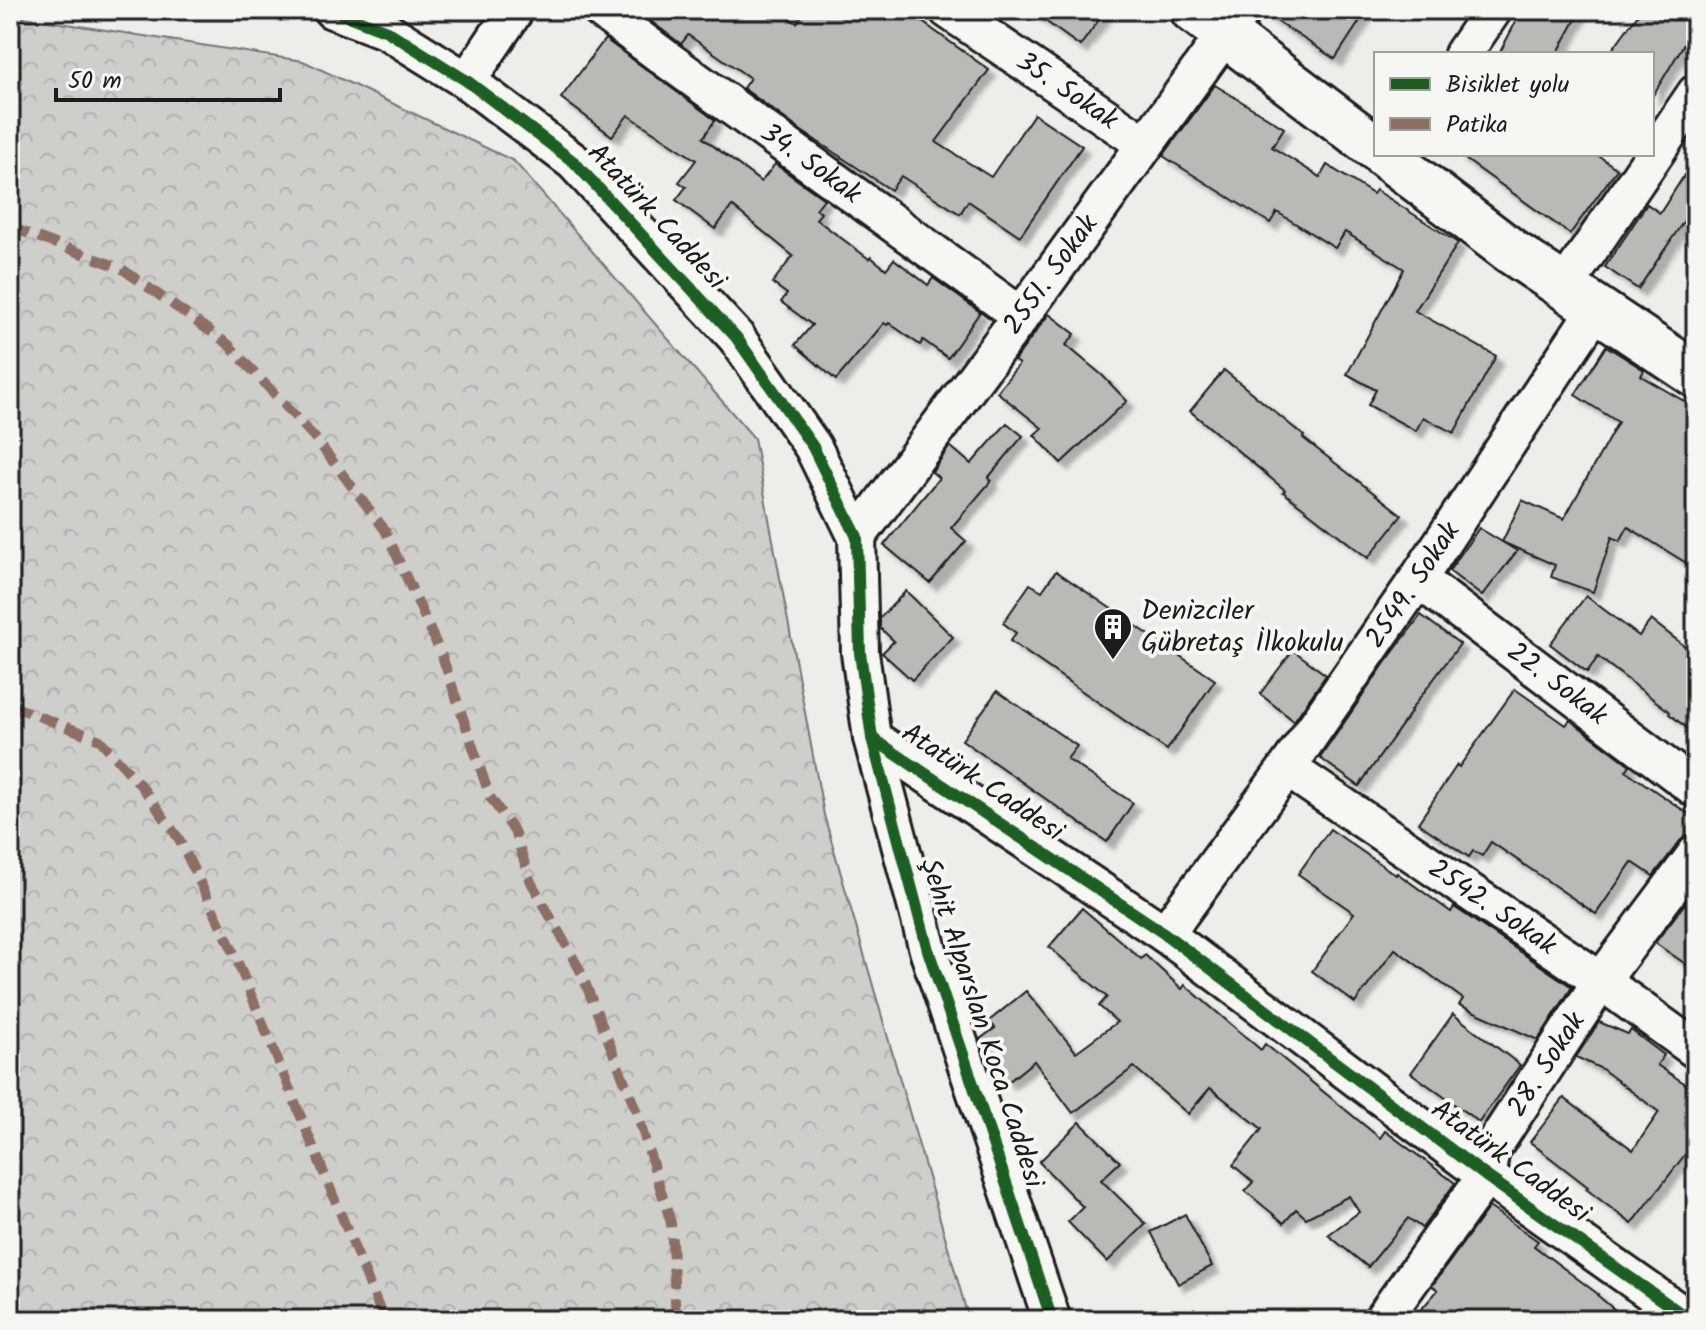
<svg xmlns="http://www.w3.org/2000/svg" width="1706" height="1330" viewBox="0 0 1706 1330" font-family="Kalam,sans-serif">
<defs>
<pattern id="forest-crowns" width="20" height="18" patternUnits="userSpaceOnUse" patternTransform="scale(2)"><rect width="20" height="18" fill="#cececb"/><path d="M2 6a3 3 0 1 1 6 0M12 15a3 3 0 1 1 6 0" fill="none" stroke="#b0b0ae"/></pattern>
<filter id="shadow"><feDropShadow dx="7" dy="7" stdDeviation="2" flood-color="#0004"/></filter>
</defs>
<rect width="100%" height="100%" fill="#edede9"/>
<filter id="ink" filterUnits="userSpaceOnUse"><feTurbulence type="fractalNoise" baseFrequency=".0125" numOctaves="2"/><feDisplacementMap in="SourceGraphic" scale="16" xChannelSelector="R" yChannelSelector="G"/><feConvolveMatrix kernelMatrix="1 2 1 2 8 2 1 2 1" color-interpolation-filters="sRGB"/></filter>
<g filter="url(#ink)">
<path fill="url(#forest-crowns)" stroke="#757574" stroke-width="2" d="M 10,15 L 303,61 L 514,161 L 754,438 L 824,815 L 969,1320 L 10,1320 Z"/>
<g fill="#b9b9b6" stroke="#1c1c1c" stroke-width="2" filter="url(#shadow)">
<path d="M 636,10 L 775,10 L 797,23 L 805,10 L 899,10 L 912,19 L 914,16 L 989,70 L 936,142 L 991,177 L 1034,114 L 1082,146 L 1020,236 L 968,201 L 960,214 L 901,176 L 891,190 L 803,132 L 743,88 L 750,78 L 688,35 L 681,44 Z"/>
<path d="M 1030,10 L 1106,10 L 1080,46 Z"/>
<path d="M 1264,10 L 1367,10 L 1335,59 L 1264,13 Z"/>
<path d="M 1522,10 L 1581,10 L 1557,54 L 1499,54 Z"/>
<path d="M 1641,10 L 1696,10 L 1696,24 L 1652,97 L 1652,54 L 1609,54 Z"/>
<path d="M 605,39 L 715,120 L 703,138 L 761,182 L 775,164 L 824,199 L 816,209 L 821,213 L 816,219 L 869,259 L 871,257 L 886,269 L 894,259 L 928,285 L 933,278 L 980,312 L 948,358 L 923,340 L 920,345 L 889,323 L 887,325 L 884,323 L 836,380 L 795,345 L 812,325 L 781,302 L 787,294 L 772,283 L 793,256 L 732,206 L 715,229 L 676,200 L 686,187 L 679,182 L 696,160 L 628,115 L 612,136 L 561,98 Z"/>
<path d="M 1215,85 L 1284,128 L 1272,147 L 1320,177 L 1327,165 L 1373,194 L 1376,190 L 1458,243 L 1415,311 L 1496,356 L 1454,433 L 1423,417 L 1416,431 L 1368,405 L 1376,390 L 1347,374 L 1404,269 L 1345,232 L 1335,248 L 1277,212 L 1270,223 L 1163,156 Z"/>
<path d="M 1458,154 L 1596,154 L 1617,169 L 1570,234 Z"/>
<path d="M 1696,157 L 1696,203 L 1638,289 L 1605,267 L 1647,204 L 1660,213 Z"/>
<path d="M 1049,314 L 1075,334 L 1066,345 L 1102,375 L 1127,401 L 1061,463 L 1034,435 L 1042,428 L 997,392 L 1019,364 L 1014,361 Z"/>
<path d="M 1606,346 L 1644,370 L 1641,376 L 1696,408 L 1696,569 L 1628,527 L 1620,541 L 1612,537 L 1593,592 L 1551,577 L 1555,565 L 1502,542 L 1522,500 L 1564,519 L 1618,422 L 1575,395 Z"/>
<path d="M 1224,370 L 1304,436 L 1303,438 L 1402,515 L 1368,558 L 1283,492 L 1285,490 L 1190,411 Z"/>
<path d="M 1007,423 L 1023,436 L 988,478 L 991,481 L 951,528 L 966,541 L 930,583 L 884,545 L 939,478 L 932,472 L 950,446 L 971,464 Z"/>
<path d="M 1479,528 L 1517,551 L 1482,596 L 1449,571 Z"/>
<path d="M 1056,571 L 1215,680 L 1167,750 L 1010,641 L 1016,633 L 1003,623 L 1030,584 L 1042,591 Z"/>
<path d="M 906,591 L 953,637 L 912,680 L 882,653 L 894,641 L 880,628 L 880,618 Z"/>
<path d="M 1586,596 L 1639,636 L 1651,620 L 1696,655 L 1696,735 L 1669,714 L 1670,712 L 1598,657 L 1587,672 L 1550,644 Z"/>
<path d="M 1421,615 L 1460,644 L 1410,711 L 1411,712 L 1359,786 L 1320,758 L 1385,663 Z"/>
<path d="M 1293,650 L 1326,675 L 1294,721 L 1260,694 Z"/>
<path d="M 1515,689 L 1566,725 L 1570,720 L 1630,765 L 1626,771 L 1696,819 L 1696,833 L 1687,835 L 1680,841 L 1653,876 L 1632,862 L 1596,914 L 1491,842 L 1482,856 L 1473,851 L 1469,857 L 1418,823 L 1457,765 L 1459,767 Z"/>
<path d="M 997,691 L 1077,746 L 1067,759 L 1133,803 L 1107,842 L 962,740 Z"/>
<path d="M 1330,829 L 1396,875 L 1397,873 L 1451,912 L 1454,907 L 1572,987 L 1538,1040 L 1459,1005 L 1463,999 L 1395,949 L 1355,1003 L 1312,971 L 1354,913 L 1298,874 Z"/>
<path d="M 1696,889 L 1696,971 L 1655,943 Z"/>
<path d="M 1082,908 L 1141,959 L 1145,955 L 1182,989 L 1185,985 L 1261,1050 L 1265,1044 L 1380,1138 L 1385,1131 L 1455,1183 L 1422,1228 L 1408,1218 L 1368,1267 L 1328,1235 L 1359,1212 L 1349,1196 L 1306,1218 L 1296,1209 L 1284,1223 L 1245,1191 L 1253,1182 L 1233,1165 L 1262,1129 L 1210,1088 L 1188,1114 L 1134,1067 L 1073,1113 L 1034,1061 L 1008,1082 L 984,1052 L 980,1039 L 995,1028 L 989,1021 L 1026,991 L 1076,1052 L 1117,1022 L 1099,1006 L 1107,997 L 1049,947 Z"/>
<path d="M 1453,1014 L 1520,1065 L 1479,1122 L 1411,1073 Z"/>
<path d="M 1599,1022 L 1628,1034 L 1631,1030 L 1664,1055 L 1657,1065 L 1696,1091 L 1696,1140 L 1632,1224 L 1586,1189 L 1588,1187 L 1530,1142 L 1564,1098 L 1633,1150 L 1659,1112 L 1602,1069 L 1576,1057 Z"/>
<path d="M 1080,1122 L 1120,1162 L 1101,1180 L 1146,1224 L 1107,1262 L 1068,1222 L 1083,1207 L 1039,1162 Z"/>
<path d="M 1489,1207 L 1538,1241 L 1534,1246 L 1598,1294 L 1597,1295 L 1627,1320 L 1412,1320 L 1438,1290 L 1432,1286 Z"/>
<path d="M 1185,1214 L 1212,1266 L 1178,1284 L 1151,1232 Z"/>
</g>
<g fill="none" stroke-linecap="round" stroke-linejoin="round">
<defs>
<g id="minor">
<path d="M 332,10 L 387,31 L 467,81 L 574,162 L 736,337 L 813,447 L 857,537 L 860,653 L 872,738 L 928,950 L 1052,1320"/>
<path id="s1" d="M 601,10 L 665,58 L 1021,316"/>
<path id="s2" d="M 948,10 L 1145,144"/>
<path d="M 1463,54 L 1493,10"/>
<path d="M 467,81 L 515,10"/>
<path d="M 1564,287 L 1696,93"/>
<path id="s3" d="M 857,537 L 1021,316 L 1243,10"/>
<path id="s4" d="M 1418,579 L 1696,789"/>
<path d="M 872,738 L 1165,934 L 1486,1176 L 1690,1320"/>
<path id="s5" d="M 1287,768 L 1601,981 L 1696,1050"/>
<path id="s6" d="M 1165,934 L 1287,768 L 1418,579 L 1596,309"/>
<path id="s7" d="M 1382,1320 L 1486,1176 L 1491,1150 L 1601,981 L 1696,854"/>
</g>
<g id="tertiary">
<path d="M 1193,10 L 1376,148"/>
<path d="M 1383,154 L 1512,252 L 1696,375"/>
</g>
</defs>
<use href="#minor" stroke="#1c1c1c" stroke-width="42"/>
<use href="#tertiary" stroke="#1c1c1c" stroke-width="50"/>
<use href="#minor" stroke="#f6f6f2" stroke-width="36"/>
<use href="#tertiary" stroke="#f6f6f2" stroke-width="44"/>
<g stroke="#8d6e63" stroke-width="10" stroke-dasharray="20 10" stroke-linecap="butt">
<path d="M 10,227 L 121,268 L 228,344 L 315,438 L 385,530 L 442,656 L 490,797 L 514,831 L 531,882 L 580,970 L 636,1110 L 671,1223 L 676,1320"/>
<path d="M 10,705 L 100,740 L 142,787 L 179,839 L 234,953 L 384,1320"/>
</g>
<defs>
<g id="cycleway">
<path d="M 332,10 L 387,31 L 467,81 L 574,162 L 736,337 L 813,447 L 857,537 L 860,653 L 872,738 L 928,950 L 1052,1320"/>
<path d="M 872,738 L 1165,934 L 1486,1176 L 1690,1320"/>
</g>
</defs>
<use href="#cycleway" stroke="#f6f6f2" stroke-width="17"/>
<use href="#cycleway" stroke="#1b5e20" stroke-width="12"/>
</g>
</g>
<defs>
<symbol id="building-pin" viewBox="-11 -11 22 30"><path d="M0 17L-7.5 6A9.5 9.5 0 1 1 7.5 6Z" fill="#1c1c1c" stroke="#f6f6f2"/><path d="M-4-6H4V6H1V3H-1V6H-4ZM-2.5-4.3h1.7v1.8h-1.7ZM.8-4.3h1.7v1.8H.8ZM-2.5-1h1.7V.8h-1.7ZM.8-1h1.7V.8H.8Z" fill="#fff"/></symbol>
</defs>
<g fill-rule="evenodd">
<use href="#building-pin" x="1091" y="605" width="44" height="60"/>
</g>
<g text-anchor="middle" dominant-baseline="central" stroke-width="8" stroke-linejoin="round" paint-order="stroke">
<g font-size="28" fill="#1c1c1c" stroke="#f6f6f2">
<text stroke="none"><textPath href="#s2" startOffset="144">35. Sokak</textPath></text>
<text stroke="none"><textPath href="#s1" startOffset="260">34. Sokak</textPath></text>
<text transform="translate(656 217) rotate(47)">Atatürk Caddesi</text>
<text stroke="none"><textPath href="#s3" startOffset="326">2551. Sokak</textPath></text>
<text stroke="none"><textPath href="#s6" startOffset="428">2549. Sokak</textPath></text>
<text stroke="none"><textPath href="#s4" startOffset="174">22. Sokak</textPath></text>
<text transform="translate(982 783) rotate(34)">Atatürk Caddesi</text>
<text stroke="none"><textPath href="#s5" startOffset="248">2542. Sokak</textPath></text>
<text transform="translate(981 1023) rotate(72)">Şehit Alparslan Koca Caddesi</text>
<text stroke="none"><textPath href="#s7" startOffset="306">28. Sokak</textPath></text>
<text transform="translate(1510 1162) rotate(36)">Atatürk Caddesi</text>
</g>
<g font-size="28" fill="#1c1c1c" stroke="#f6f6f2" text-anchor="start">
<text x="1141" y="611">Denizciler<tspan x="1141" dy="32">Gübretaş İlkokulu</tspan></text>
</g>
</g>
<rect width="1706" height="1330" fill="none" stroke="#f6f6f2" stroke-width="40"/>
<rect x="20" y="20" width="1666" height="1290" fill="none" stroke="#1c1c1c" stroke-width="3" filter="url(#ink)"/>
<rect x="1374" y="52" width="280" height="104" fill="#f6f6f2" stroke="#9f9f9c" stroke-width="2"/>
<rect x="1390" y="78" width="40" height="12" fill="#1b5e20" stroke="#9f9f9c" stroke-width="2"/>
<text x="1446" y="92" font-size="24" fill="#1c1c1c">Bisiklet yolu</text>
<rect x="1390" y="118" width="40" height="12" fill="#8d6e63" stroke="#9f9f9c" stroke-width="2"/>
<text x="1446" y="132" font-size="24" fill="#1c1c1c">Patika</text>
<path d="M56 88v12h224v-12" fill="none" stroke="#1c1c1c" stroke-width="4"/>
<text x="68" y="88" font-size="24" fill="#1c1c1c" stroke="#f6f6f2" stroke-width="6" paint-order="stroke">50 m</text>
</svg>
